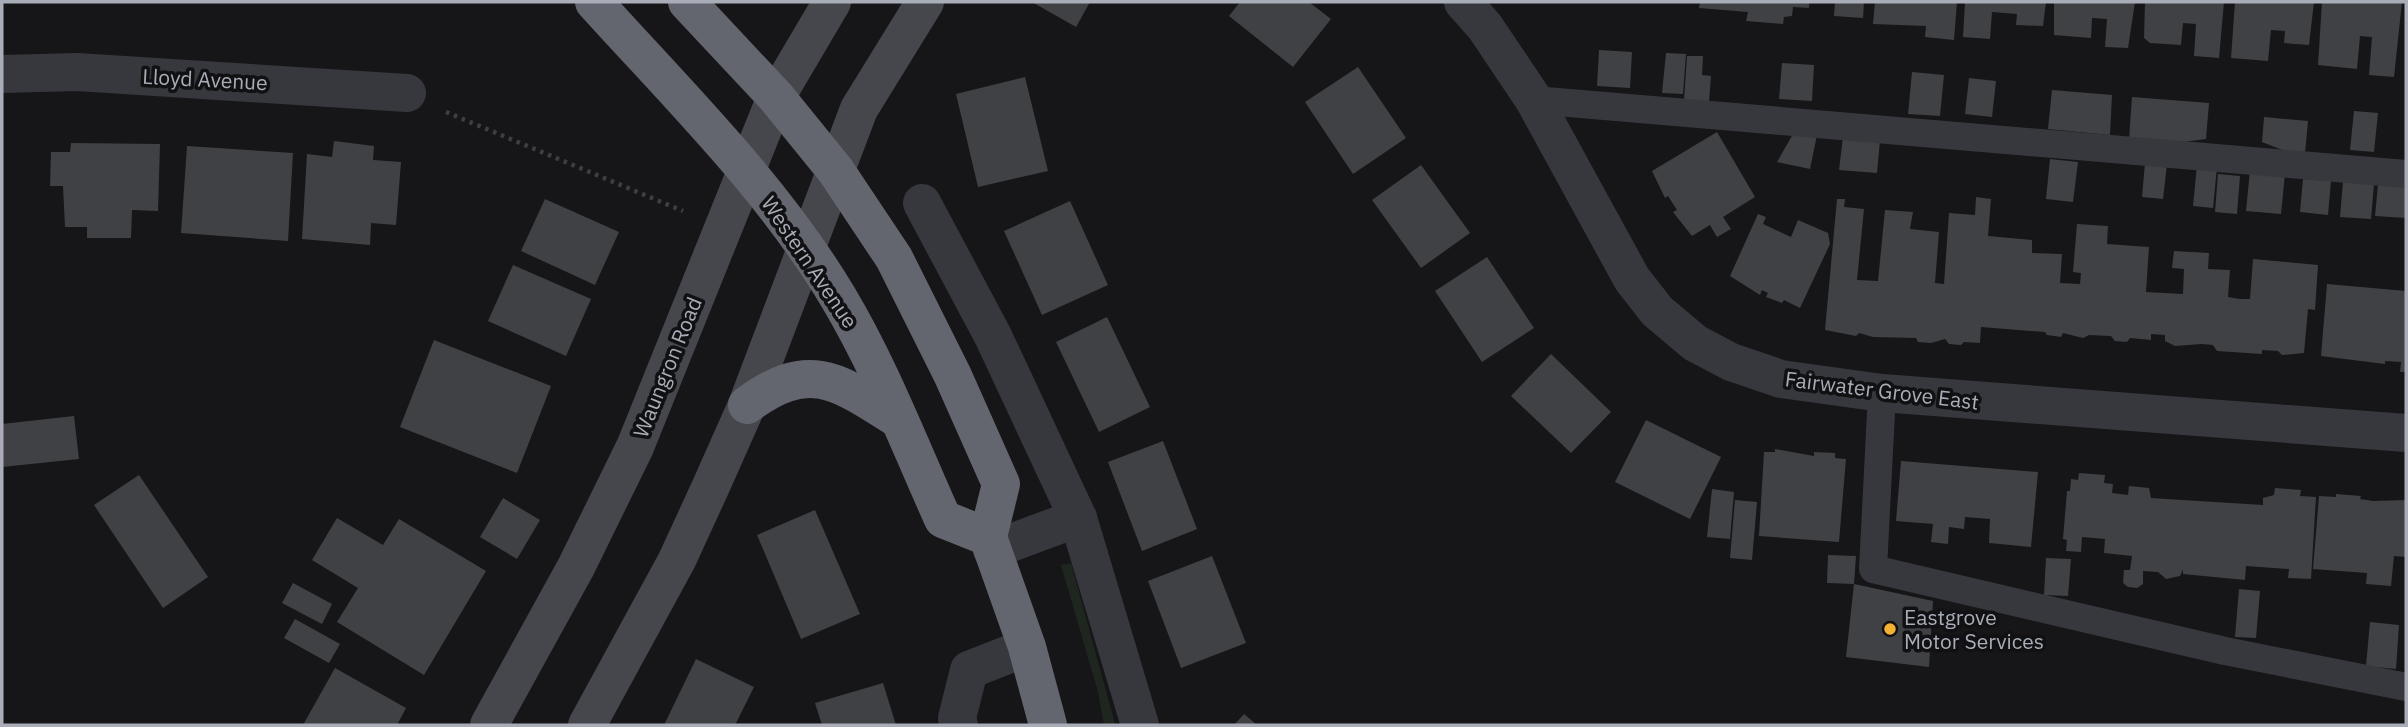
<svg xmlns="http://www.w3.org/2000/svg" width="2408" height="727" viewBox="0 0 2408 727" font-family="'IBM Plex Sans',sans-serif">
<rect width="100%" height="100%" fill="#161618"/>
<path fill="#1e261f" d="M 1071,563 L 1115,724 L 1115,725 L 1104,725 L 1098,692 L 1061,565 Z"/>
<g fill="#404145">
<path d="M 1032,2 L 1090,2 L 1076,27 Z"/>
<path d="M 1240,2 L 1309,2 L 1331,19 L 1293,67 L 1229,16 Z"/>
<path d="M 1700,2 L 1809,2 L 1809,8 L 1793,7 L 1792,16 L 1784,17 L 1783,24 L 1746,21 L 1748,12 L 1699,8 Z"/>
<path d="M 1835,2 L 1864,2 L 1863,18 L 1834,16 Z"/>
<path d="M 1875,2 L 1957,2 L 1954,40 L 1925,37 L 1926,26 L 1873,24 Z"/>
<path d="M 1965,2 L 2046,2 L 2043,26 L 2016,25 L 2017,14 L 1992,12 L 1990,39 L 1963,37 Z"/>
<path d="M 2054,2 L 2135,2 L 2128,48 L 2105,47 L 2107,19 L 2092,18 L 2091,38 L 2054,35 Z"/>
<path d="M 2145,2 L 2224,2 L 2219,58 L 2194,56 L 2196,24 L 2183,23 L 2181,45 L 2150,43 L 2144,38 Z"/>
<path d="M 2235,2 L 2314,2 L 2309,45 L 2284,43 L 2285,31 L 2271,30 L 2268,61 L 2231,58 Z"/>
<path d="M 2322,2 L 2402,2 L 2394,77 L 2369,75 L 2372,37 L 2360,36 L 2357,69 L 2318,65 Z"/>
<path d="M 1599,50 L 1632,52 L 1630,88 L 1597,86 Z"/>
<path d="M 1666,53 L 1686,54 L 1683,94 L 1662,93 Z"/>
<path d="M 1687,56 L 1703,56 L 1702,75 L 1711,76 L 1709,102 L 1684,100 Z"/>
<path d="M 1782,63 L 1814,65 L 1812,101 L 1779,99 Z"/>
<path d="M 1358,67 L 1406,138 L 1353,174 L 1305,102 Z"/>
<path d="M 1912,72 L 1944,75 L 1940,116 L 1908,114 Z"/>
<path d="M 1025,77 L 1048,171 L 978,187 L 956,94 Z"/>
<path d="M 1969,78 L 1996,81 L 1992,117 L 1965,114 Z"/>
<path d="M 2052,90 L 2112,95 L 2110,135 L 2048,129 Z"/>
<path d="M 2132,97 L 2209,103 L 2206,139 L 2175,143 L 2129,140 Z"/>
<path d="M 2354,111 L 2378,113 L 2374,152 L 2350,150 Z"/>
<path d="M 2264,117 L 2308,121 L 2305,153 L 2285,151 L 2262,142 Z"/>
<path d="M 1717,132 L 1755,197 L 1723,217 L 1731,229 L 1717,237 L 1710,225 L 1692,236 L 1673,212 L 1677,210 L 1668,196 L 1665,198 L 1652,171 Z"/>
<path d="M 1793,134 L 1817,135 L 1810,169 L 1777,162 Z"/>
<path d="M 1843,137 L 1880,140 L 1877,173 L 1839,170 Z"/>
<path d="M 334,141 L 374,146 L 373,160 L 401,162 L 396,225 L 371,223 L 370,245 L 302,239 L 307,154 L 332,157 Z"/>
<path d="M 71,143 L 160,144 L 158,211 L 132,210 L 131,238 L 87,238 L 87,227 L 65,227 L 63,186 L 50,186 L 51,152 L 70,152 Z"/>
<path d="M 187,146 L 293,153 L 288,241 L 181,233 Z"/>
<path d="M 2050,159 L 2078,162 L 2073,202 L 2046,199 Z"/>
<path d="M 2145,163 L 2167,164 L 2163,199 L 2142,197 Z"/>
<path d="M 1421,165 L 1470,233 L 1421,268 L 1372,200 Z"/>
<path d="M 2197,165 L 2217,167 L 2213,208 L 2193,206 Z"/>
<path d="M 2250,170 L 2285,173 L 2281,214 L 2246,211 Z"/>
<path d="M 2218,174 L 2240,176 L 2237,214 L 2215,212 Z"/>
<path d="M 2303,179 L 2331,181 L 2328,215 L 2300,212 Z"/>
<path d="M 2343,182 L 2374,184 L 2371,219 L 2340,217 Z"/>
<path d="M 2378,185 L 2406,187 L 2406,218 L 2375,216 Z"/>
<path d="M 1976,197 L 1991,199 L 1988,236 L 2032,240 L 2032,253 L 2062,254 L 2060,283 L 2080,284 L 2081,273 L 2073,272 L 2077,224 L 2108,226 L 2107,244 L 2149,247 L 2146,292 L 2183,294 L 2184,269 L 2172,268 L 2174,251 L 2209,253 L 2208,269 L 2230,270 L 2228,297 L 2240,299 L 2250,299 L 2253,259 L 2318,265 L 2315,310 L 2308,309 L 2304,353 L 2282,355 L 2278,351 L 2262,350 L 2262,354 L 2217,351 L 2213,345 L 2202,344 L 2175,346 L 2165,341 L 2165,335 L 2151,334 L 2151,340 L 2130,338 L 2127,342 L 2115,341 L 2111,336 L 2089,335 L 2083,338 L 2063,333 L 2061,337 L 2047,335 L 2045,332 L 1981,327 L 1980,343 L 1964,342 L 1961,345 L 1949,344 L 1945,339 L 1931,343 L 1918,342 L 1916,338 L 1873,337 L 1859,333 L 1856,336 L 1825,330 L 1837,199 L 1845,199 L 1844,207 L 1864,209 L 1857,280 L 1878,281 L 1885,210 L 1913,212 L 1910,229 L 1939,232 L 1935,283 L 1944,284 L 1949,213 L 1975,215 Z"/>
<path d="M 545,199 L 619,232 L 595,285 L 521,251 Z"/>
<path d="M 1070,201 L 1108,285 L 1042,315 L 1004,231 Z"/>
<path d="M 1758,214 L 1766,217 L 1763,224 L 1791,237 L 1798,220 L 1828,233 L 1830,244 L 1800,308 L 1784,300 L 1782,303 L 1766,297 L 1768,293 L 1762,290 L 1760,295 L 1730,276 Z"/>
<path d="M 1487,257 L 1534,328 L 1482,362 L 1435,291 Z"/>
<path d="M 513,265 L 591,299 L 566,356 L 488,321 Z"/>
<path d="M 2327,284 L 2406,291 L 2406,372 L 2400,372 L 2401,362 L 2385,361 L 2385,364 L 2321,356 Z"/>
<path d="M 1107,317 L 1150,407 L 1099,432 L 1056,342 Z"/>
<path d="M 434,340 L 551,386 L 517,473 L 400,427 Z"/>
<path d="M 1551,354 L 1611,412 L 1571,453 L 1511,396 Z"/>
<path d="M 74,416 L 79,459 L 2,467 L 2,424 Z"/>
<path d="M 1646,420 L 1721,457 L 1690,519 L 1615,482 Z"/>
<path d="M 1163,441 L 1197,529 L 1142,551 L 1108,462 Z"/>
<path d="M 1775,449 L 1814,456 L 1814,452 L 1835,453 L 1835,458 L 1846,459 L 1839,542 L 1759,536 L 1764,452 L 1775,452 Z"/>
<path d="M 1901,461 L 2038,472 L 2031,547 L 1989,543 L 1990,519 L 1965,517 L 1964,529 L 1949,527 L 1948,544 L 1931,542 L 1933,524 L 1896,521 Z"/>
<path d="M 2079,473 L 2105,475 L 2104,483 L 2113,484 L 2112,493 L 2128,495 L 2129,486 L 2149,488 L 2151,498 L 2263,505 L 2263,498 L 2274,495 L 2275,488 L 2301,490 L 2300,496 L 2316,497 L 2311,579 L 2288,578 L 2289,569 L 2246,566 L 2245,580 L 2183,574 L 2183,569 L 2180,576 L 2166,579 L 2158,572 L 2143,571 L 2143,584 L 2137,588 L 2128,587 L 2123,583 L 2124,570 L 2130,570 L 2132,556 L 2104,553 L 2105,539 L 2082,537 L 2081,552 L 2066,551 L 2067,540 L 2063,539 L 2067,491 L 2070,491 L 2071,479 L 2078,480 Z"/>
<path d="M 139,475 L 208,577 L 163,608 L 94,505 Z"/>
<path d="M 1712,489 L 1734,492 L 1730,539 L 1707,537 Z"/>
<path d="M 2336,494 L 2361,496 L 2360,499 L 2373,501 L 2406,500 L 2406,557 L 2394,556 L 2391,586 L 2366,584 L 2367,573 L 2313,569 L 2319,496 L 2336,497 Z"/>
<path d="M 503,498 L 540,520 L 517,559 L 480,537 Z"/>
<path d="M 1735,500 L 1757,502 L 1752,560 L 1730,558 Z"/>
<path d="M 815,510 L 860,614 L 801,639 L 757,535 Z"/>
<path d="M 337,518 L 383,545 L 399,519 L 486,571 L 424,675 L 337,622 L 358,588 L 312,560 Z"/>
<path d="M 1828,555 L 1856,556 L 1854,584 L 1933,601 L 1929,667 L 1846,657 L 1854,584 L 1827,583 Z"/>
<path d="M 1212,556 L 1246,643 L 1181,668 L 1148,581 Z"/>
<path d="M 2046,558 L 2071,559 L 2068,596 L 2044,595 Z"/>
<path d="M 293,583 L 332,604 L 322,624 L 282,603 Z"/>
<path d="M 2239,589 L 2260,591 L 2256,638 L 2235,637 Z"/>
<path d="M 295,619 L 340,644 L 329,663 L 284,638 Z"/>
<path d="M 2370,622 L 2399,625 L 2396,669 L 2366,666 Z"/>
<path d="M 696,659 L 754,687 L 735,725 L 664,725 Z"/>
<path d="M 335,668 L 406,708 L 397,725 L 303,725 Z"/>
<path d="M 883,683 L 896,725 L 822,725 L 815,703 Z"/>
<path d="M 1244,714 L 1257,725 L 1234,725 Z"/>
</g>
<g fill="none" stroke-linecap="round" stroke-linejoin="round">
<path stroke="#3d3f44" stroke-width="4.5" stroke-dasharray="3.5 5" stroke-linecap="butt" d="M 446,112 L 683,211"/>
<g stroke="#37383d" stroke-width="28">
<path d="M 1534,100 L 2406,174"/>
<path d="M 1882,393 L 1873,569 L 2225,651 L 2406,687"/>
</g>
<g stroke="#37383d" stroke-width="38">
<path d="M 1463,2 L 1485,27 L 1534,100 L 1632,279 L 1657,311 L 1695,343 L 1731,362 L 1781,379 L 1882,393 L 2406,433"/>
<path d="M 2,74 L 77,72 L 407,93"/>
<path d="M 922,203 L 993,336 L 1078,518 L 1140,725"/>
<path d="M 992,550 L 1078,518"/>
<path d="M 959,725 L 957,718 L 969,670 L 1027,647"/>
</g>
<g stroke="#45474d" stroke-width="38">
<path d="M 489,725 L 576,567 L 635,447 L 776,97 L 832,2"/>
<path d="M 587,725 L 677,560 L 711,486 L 747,405 L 859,109 L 925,2"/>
</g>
<g stroke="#63666e" stroke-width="38">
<path d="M 594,2 C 679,96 773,188 838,297 C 880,367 910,446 943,519 L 988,537"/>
<path d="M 687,2 L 776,97 L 836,171 L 894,258 L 953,376 L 1001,484 L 988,537 L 1027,647 L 1048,725"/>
<path d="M 747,405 C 810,358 839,382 898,419"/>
</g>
</g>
<circle fill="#f2b134" stroke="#111113" stroke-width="2.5" cx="1890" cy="629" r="7"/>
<g text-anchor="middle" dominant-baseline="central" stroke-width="7" stroke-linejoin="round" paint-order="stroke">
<g font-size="21" fill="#a8adb8" stroke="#111113">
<text transform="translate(205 79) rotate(3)">Lloyd Avenue</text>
<text transform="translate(810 262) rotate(56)">Western Avenue</text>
<text transform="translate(667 367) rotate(-68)">Waungron Road</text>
<text transform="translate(1882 390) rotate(7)">Fairwater Grove East</text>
</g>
<g font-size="21" fill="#a8adb8" stroke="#111113" text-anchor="start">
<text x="1904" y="617">Eastgrove<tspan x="1904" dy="24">Motor Services</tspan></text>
</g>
</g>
<rect width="2408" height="727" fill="none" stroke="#a8adb8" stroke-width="7"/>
</svg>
